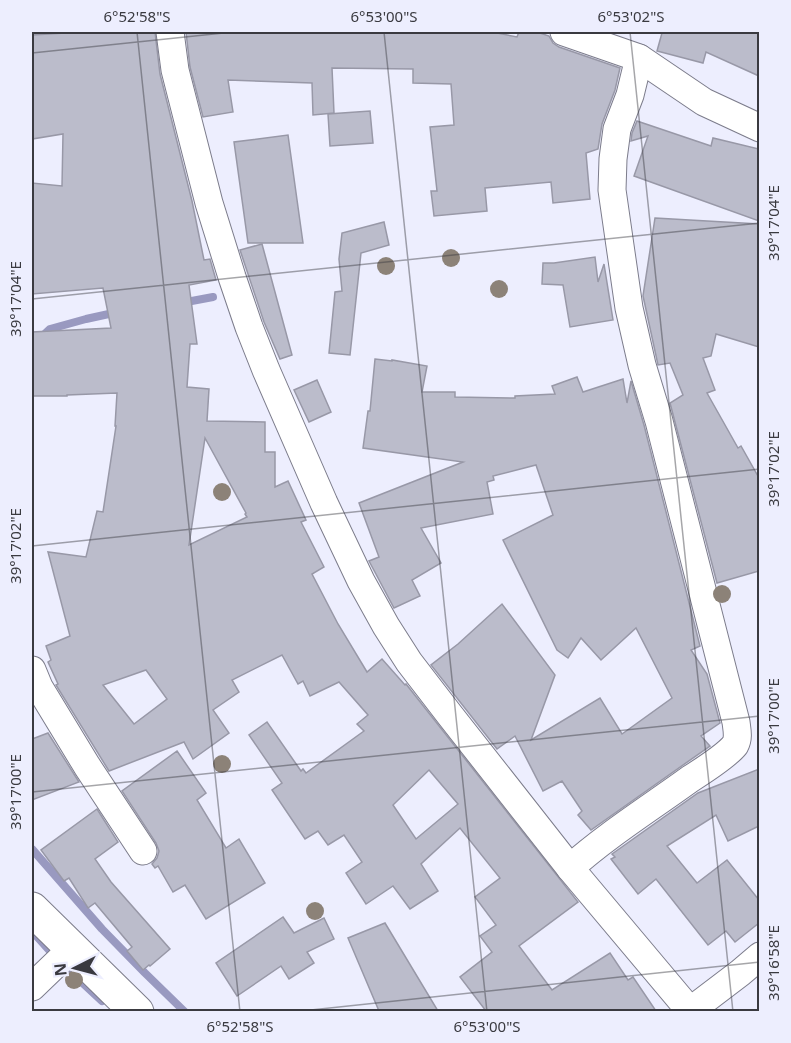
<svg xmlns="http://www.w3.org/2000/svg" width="791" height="1043" viewBox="0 0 791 1043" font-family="'Noto Sans',sans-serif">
<rect width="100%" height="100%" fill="#edeefe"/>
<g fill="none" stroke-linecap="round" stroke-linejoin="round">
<g stroke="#9999c0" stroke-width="8">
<path d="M 181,303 L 213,297"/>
<path d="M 32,346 L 50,329 L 86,319 L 118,312"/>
<path d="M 32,849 L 102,929 L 145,973 L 185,1012"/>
<path d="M 32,931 L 59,961 L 102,1001"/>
</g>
</g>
<g fill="#bbbccb" stroke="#9898a7" stroke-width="1.5" fill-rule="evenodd">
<path d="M 82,32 L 155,32 L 160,74 L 192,201 L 204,260 L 210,259 L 216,280 L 189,285 L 197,344 L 190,344 L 187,387 L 209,389 L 207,421 L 265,422 L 265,452 L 275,452 L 275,487 L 288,481 L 306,520 L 301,522 L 324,567 L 312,574 L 338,624 L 367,672 L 382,659 L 405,685 L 406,684 L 578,902 L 519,946 L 552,990 L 610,953 L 628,980 L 633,977 L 656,1011 L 486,1011 L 460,977 L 492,952 L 480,936 L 496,925 L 475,897 L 500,878 L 460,828 L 421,864 L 438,891 L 410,909 L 393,886 L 366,904 L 346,873 L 362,862 L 344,835 L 328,845 L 318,831 L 305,839 L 272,790 L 282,783 L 249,735 L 267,722 L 301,771 L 303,769 L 306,773 L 364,731 L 357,724 L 368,715 L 339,682 L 310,696 L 303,681 L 298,684 L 282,655 L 232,680 L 239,692 L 213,710 L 229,733 L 193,759 L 184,742 L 109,771 L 56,685 L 58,684 L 48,662 L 51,660 L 46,646 L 70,636 L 48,552 L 86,557 L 97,511 L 103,512 L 116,426 L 115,426 L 117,393 L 67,395 L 67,396 L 32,396 L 32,332 L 111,328 L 103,288 L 32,294 L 32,183 L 62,186 L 63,134 L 32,139 L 32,35 ZM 205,438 L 246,513 L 245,514 L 247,517 L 189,545 ZM 146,670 L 167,699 L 134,724 L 103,685 ZM 429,770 L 458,804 L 416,839 L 393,805 Z"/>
<path d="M 186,32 L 492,32 L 517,37 L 519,32 L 537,32 L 549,36 L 553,43 L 559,47 L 620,68 L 615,90 L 602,124 L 598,149 L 586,153 L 590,199 L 553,203 L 551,182 L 485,188 L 487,211 L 434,216 L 431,191 L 437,191 L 430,127 L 454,125 L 451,84 L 413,83 L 413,69 L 332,68 L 334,113 L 313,115 L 312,83 L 228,80 L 233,112 L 203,117 L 190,67 Z"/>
<path d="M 660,32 L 759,32 L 759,76 L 706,52 L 703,63 L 657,51 L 662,33 Z"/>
<path d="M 370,111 L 373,143 L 330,146 L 328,114 Z"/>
<path d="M 637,121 L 711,146 L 713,138 L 759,149 L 759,221 L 634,176 L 648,136 L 631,141 L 632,133 Z"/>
<path d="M 288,135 L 303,243 L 248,243 L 234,142 Z"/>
<path d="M 655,218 L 759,224 L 759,347 L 716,334 L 711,356 L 703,358 L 715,390 L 707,393 L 738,448 L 741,446 L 759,478 L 759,571 L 717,583 L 670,403 L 683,395 L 670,363 L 658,365 L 645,305 L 643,296 Z"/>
<path d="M 384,222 L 389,245 L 361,253 L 350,355 L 329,353 L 335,292 L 342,291 L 339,259 L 342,233 Z"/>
<path d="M 262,244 L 292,355 L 280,359 L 264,322 L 240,250 Z"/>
<path d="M 595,257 L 598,282 L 604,264 L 613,320 L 570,327 L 563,285 L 542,284 L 543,263 L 554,263 Z"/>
<path d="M 375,359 L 392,361 L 392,360 L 427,366 L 422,392 L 455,392 L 455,397 L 515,398 L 515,396 L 555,394 L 552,386 L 577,377 L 583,392 L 623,379 L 627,403 L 631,381 L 644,425 L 700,646 L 691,650 L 707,674 L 720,723 L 701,736 L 710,746 L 591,830 L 578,815 L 582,811 L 562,781 L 543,791 L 515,736 L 497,749 L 431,665 L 458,644 L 502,604 L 555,675 L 531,740 L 600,698 L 622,734 L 672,698 L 636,628 L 601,660 L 581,638 L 568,658 L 557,650 L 503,540 L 553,515 L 536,465 L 493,476 L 494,480 L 487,482 L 493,514 L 421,528 L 441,563 L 412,580 L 420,596 L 394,608 L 369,561 L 379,557 L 359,503 L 463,462 L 363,448 L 368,411 L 370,411 Z"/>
<path d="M 317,380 L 331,412 L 309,422 L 294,390 Z"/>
<path d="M 48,733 L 79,782 L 32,800 L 32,739 Z"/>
<path d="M 177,751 L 206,793 L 197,800 L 226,848 L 239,839 L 265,883 L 206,919 L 185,885 L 173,892 L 158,866 L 155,868 L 152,864 L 157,858 L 159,851 L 156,843 L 122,791 Z"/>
<path d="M 759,769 L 759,826 L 728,841 L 716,815 L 667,846 L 697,883 L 727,860 L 759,900 L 759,923 L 735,942 L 726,931 L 708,945 L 656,879 L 638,894 L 611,859 L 615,857 L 612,854 L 698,793 Z"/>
<path d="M 97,809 L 118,842 L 95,859 L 111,882 L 170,949 L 150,966 L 149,965 L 143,970 L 127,951 L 132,947 L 95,903 L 88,908 L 69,878 L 64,881 L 41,850 Z"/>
<path d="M 283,917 L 294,933 L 324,918 L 334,939 L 307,952 L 314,963 L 289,979 L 281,966 L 237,996 L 216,963 Z"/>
<path d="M 385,923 L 438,1011 L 379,1011 L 348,938 Z"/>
</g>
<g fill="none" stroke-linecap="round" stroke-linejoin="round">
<defs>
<g id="minor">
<path d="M 170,32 L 175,70 L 209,203 L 232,277 L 249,327 L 266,370 L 324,503 L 361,581 L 386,626 L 409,662 L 449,714 L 570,868 L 691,1012"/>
<path d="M 564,32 L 639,58 L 704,102 L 760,128"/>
<path d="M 32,670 L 39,687 L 87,766 L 143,851"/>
<path d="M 570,868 C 607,835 650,808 690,779 C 701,772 728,754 735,745 C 739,738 737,730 736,722 L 659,421 L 642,365 L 629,308 L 612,190 L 613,159 L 617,129 L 630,95 L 639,58"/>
<path d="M 32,987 L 59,961 L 74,950"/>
<path d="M 690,1011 L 740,973 L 760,956"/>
</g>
<path id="tertiary" d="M 32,909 L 137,1012"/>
</defs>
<use href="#minor" stroke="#7c7c8b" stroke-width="29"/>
<use href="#tertiary" stroke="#7c7c8b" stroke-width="35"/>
<use href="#minor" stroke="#fff" stroke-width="27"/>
<use href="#tertiary" stroke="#fff" stroke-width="33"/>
</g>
<g fill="#8c8278">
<circle cx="451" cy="258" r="9"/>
<circle cx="386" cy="266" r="9"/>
<circle cx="499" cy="289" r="9"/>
<circle cx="222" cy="492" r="9"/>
<circle cx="722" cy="594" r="9"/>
<circle cx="222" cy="764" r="9"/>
<circle cx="315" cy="911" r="9"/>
<circle cx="74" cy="980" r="9"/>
</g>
<path fill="none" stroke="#3a3a40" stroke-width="1.5" stroke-opacity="0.45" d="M 137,32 L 240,1012M 384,32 L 487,1012M 630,32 L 733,1012M 32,53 L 233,32M 32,299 L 760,223M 32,546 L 760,469M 32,792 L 760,716M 292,1012 L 760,962"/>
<rect width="791" height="1043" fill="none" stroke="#edeefe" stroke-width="66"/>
<g transform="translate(75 968) rotate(264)" stroke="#edeefe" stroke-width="4.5" paint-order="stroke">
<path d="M0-4.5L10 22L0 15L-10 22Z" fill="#3a3a40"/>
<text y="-9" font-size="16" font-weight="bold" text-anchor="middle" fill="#3a3a40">N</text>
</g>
<rect x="33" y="33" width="725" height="977" fill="none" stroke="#3a3a40" stroke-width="2"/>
<g font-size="15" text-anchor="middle" fill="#3a3a40">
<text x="137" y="22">6°52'58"S</text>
<text x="384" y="22">6°53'00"S</text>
<text x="631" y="22">6°53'02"S</text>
<text transform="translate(774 223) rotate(-90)" y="5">39°17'04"E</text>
<text transform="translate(16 299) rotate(-90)" y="5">39°17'04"E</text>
<text transform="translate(774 469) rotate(-90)" y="5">39°17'02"E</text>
<text transform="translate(16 546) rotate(-90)" y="5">39°17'02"E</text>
<text transform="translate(774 716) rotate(-90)" y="5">39°17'00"E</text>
<text transform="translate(16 792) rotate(-90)" y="5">39°17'00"E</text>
<text transform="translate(774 963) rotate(-90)" y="5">39°16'58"E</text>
<text x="240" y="1032">6°52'58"S</text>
<text x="487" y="1032">6°53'00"S</text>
</g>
</svg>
